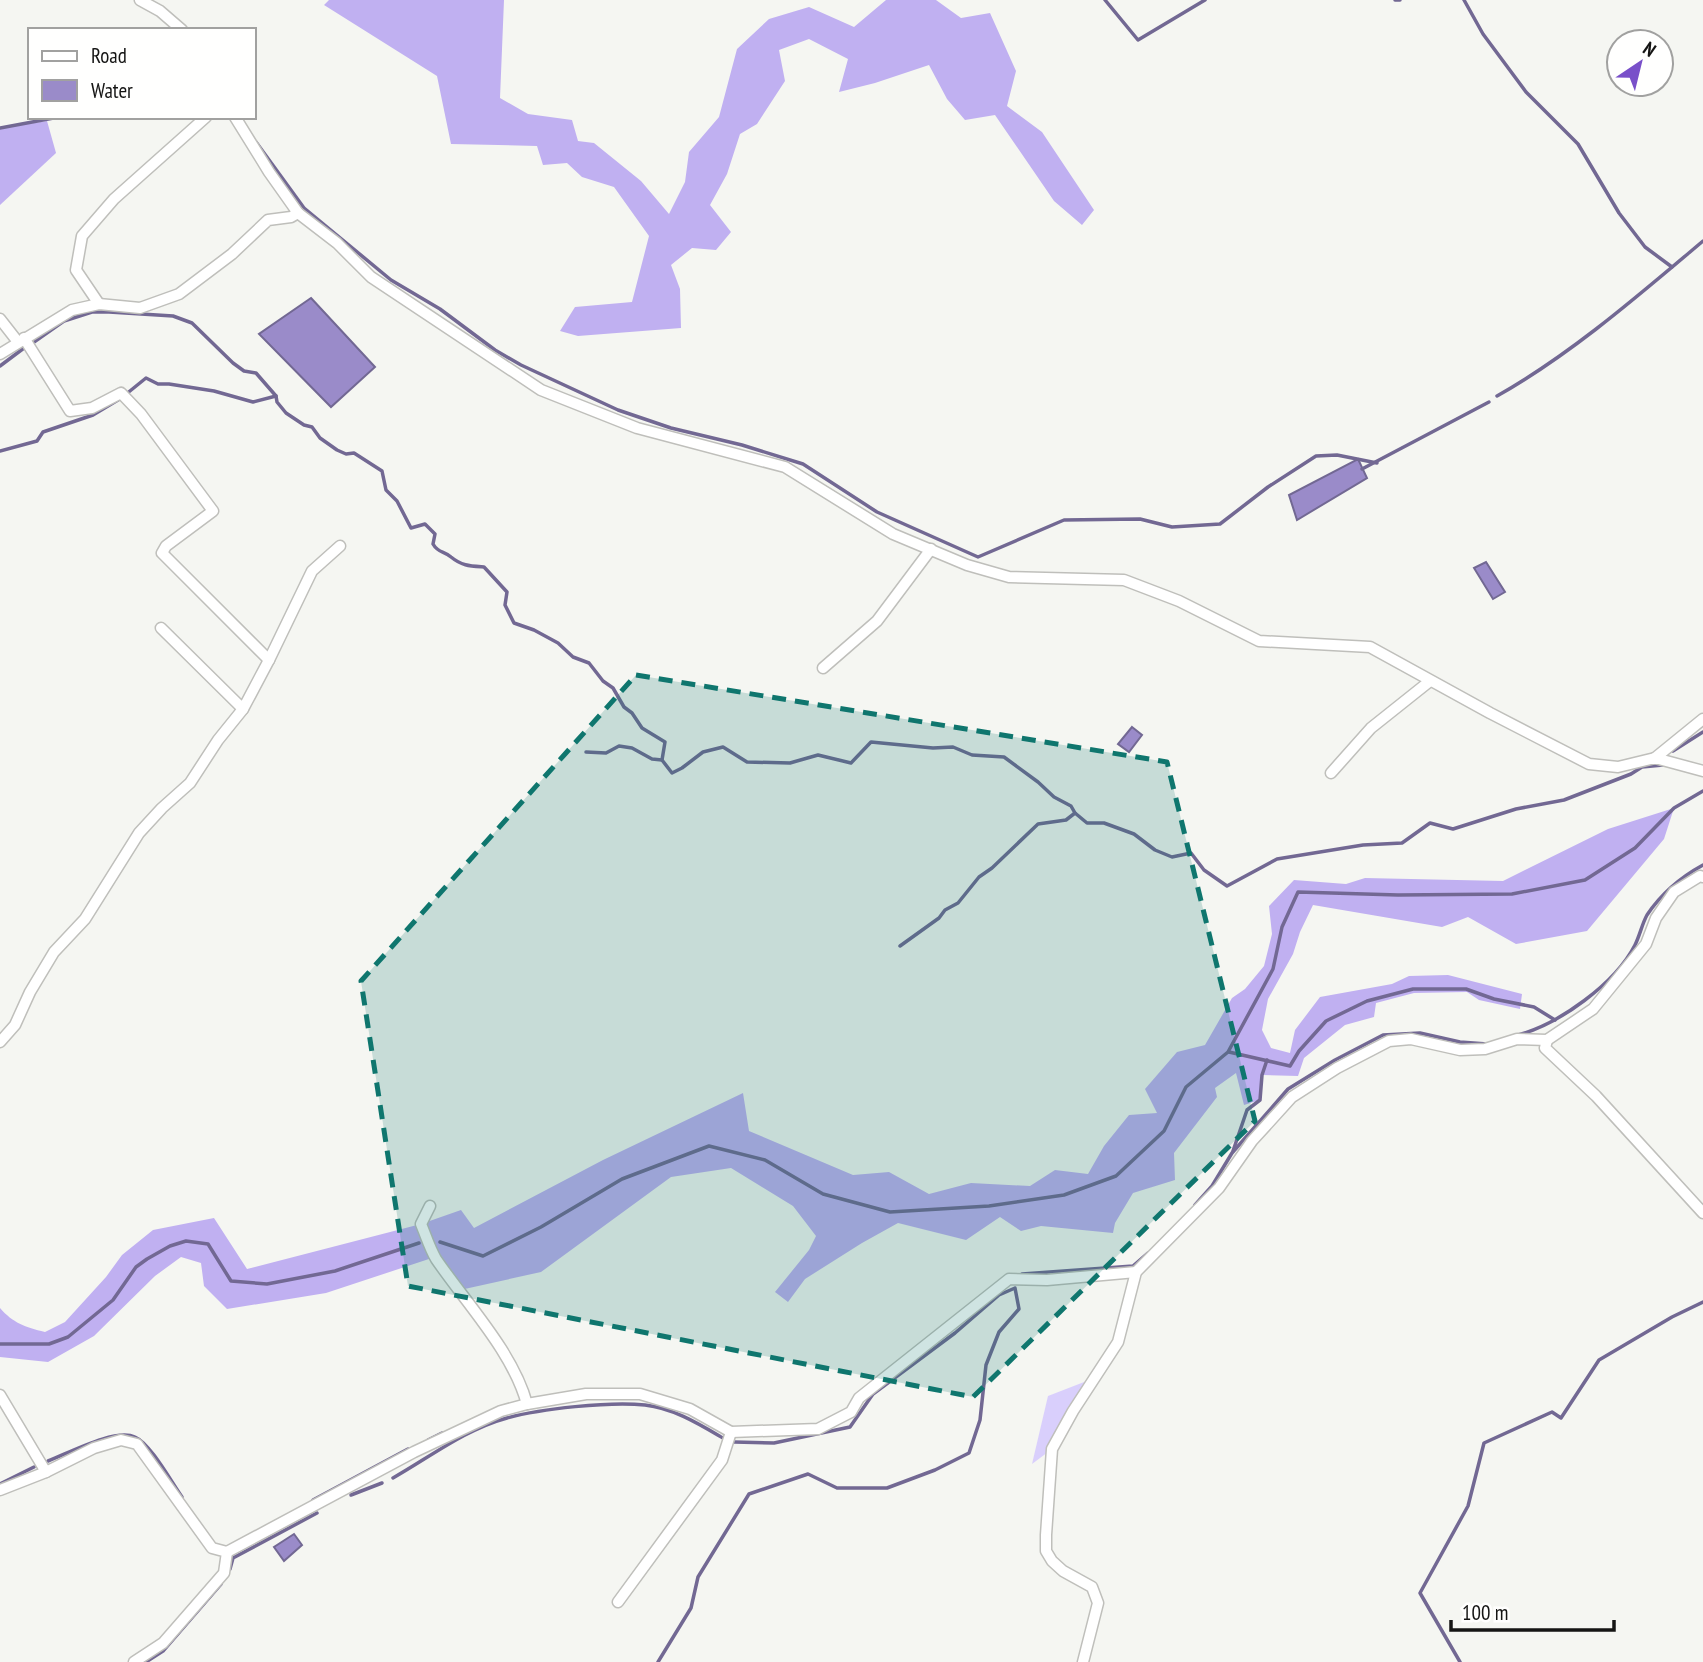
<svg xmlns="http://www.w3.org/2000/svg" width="1703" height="1662" viewBox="0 0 1703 1662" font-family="'PT Sans Narrow',sans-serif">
<rect width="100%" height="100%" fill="#f5f6f2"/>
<path fill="#d9cffc" d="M 1097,1377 L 1052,1449 L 1032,1464 L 1048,1396 Z"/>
<g fill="#c0b0f1">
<path d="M 329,0 L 504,0 L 500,98 L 528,114 L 572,120 L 578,141 L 594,143 L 641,181 L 669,214 L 685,182 L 689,152 L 719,117 L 737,49 L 769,19 L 809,7 L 854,27 L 886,0 L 936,0 L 961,18 L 990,13 L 1016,71 L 1007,106 L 1042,132 L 1094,210 L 1082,225 L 1054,201 L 995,115 L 965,120 L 947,99 L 929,65 L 875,83 L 839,92 L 848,59 L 809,39 L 779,50 L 785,81 L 757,124 L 740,134 L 727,174 L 710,205 L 731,232 L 716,250 L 692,248 L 671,265 L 680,289 L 681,328 L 578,336 L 560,331 L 575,307 L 632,302 L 649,236 L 614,187 L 582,177 L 567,163 L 543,165 L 537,146 L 451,144 L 437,76 L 324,5 Z"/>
<path d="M 47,121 L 56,153 L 0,205 L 0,128 Z"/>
<path d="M 1674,808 L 1664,839 L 1587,931 L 1516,944 L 1468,917 L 1442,927 L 1313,905 L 1300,932 L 1293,954 L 1268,999 L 1262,1030 L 1271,1048 L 1290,1053 L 1295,1030 L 1320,997 L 1392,984 L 1409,976 L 1448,975 L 1522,994 L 1520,1009 L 1479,1000 L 1467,992 L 1414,993 L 1376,1003 L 1374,1017 L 1345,1025 L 1304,1058 L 1298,1076 L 1262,1075 L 1260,1100 L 1244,1105 L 1236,1073 L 1215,1088 L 1217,1097 L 1174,1153 L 1175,1180 L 1133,1193 L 1115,1223 L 1113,1233 L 1041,1226 L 1021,1231 L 1000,1217 L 966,1240 L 898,1223 L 862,1243 L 805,1279 L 788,1302 L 775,1292 L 809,1250 L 816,1236 L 793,1206 L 731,1168 L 671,1177 L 541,1272 L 460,1290 L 435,1257 L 326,1293 L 227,1309 L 204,1286 L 201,1263 L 181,1257 L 155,1276 L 94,1336 L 48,1362 L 0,1357 L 0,1308 C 13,1323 25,1327 45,1332 L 65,1322 L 106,1277 L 122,1255 L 153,1230 L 214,1218 L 247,1269 L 421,1224 L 461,1210 L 474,1228 L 603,1160 L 743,1093 L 749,1131 L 853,1175 L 889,1172 L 929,1194 L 971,1183 L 1030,1186 L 1055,1170 L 1088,1174 L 1104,1146 L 1129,1115 L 1157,1113 L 1145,1089 L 1177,1052 L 1205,1045 L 1232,998 L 1245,989 L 1264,966 L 1272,934 L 1269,906 L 1294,880 L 1346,884 L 1365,878 L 1503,881 L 1608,829 Z"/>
</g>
<g fill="#9a8bc9" stroke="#726893" stroke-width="2">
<path d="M 311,298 L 375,367 L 331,407 L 259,334 Z"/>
<path d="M 1358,459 L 1367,478 L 1297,520 L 1289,495 Z"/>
<path d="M 1486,562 L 1505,592 L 1493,599 L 1474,568 Z"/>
<path d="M 1132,727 L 1142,735 L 1129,752 L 1118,744 Z"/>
<path d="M 294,1534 L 302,1545 L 284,1561 L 274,1547 Z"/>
</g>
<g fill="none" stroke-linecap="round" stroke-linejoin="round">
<g stroke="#726893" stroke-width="3.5">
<path d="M 1105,0 L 1138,40 L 1205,0"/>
<path d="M 1395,0 L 1400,0"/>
<path d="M 1464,0 L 1483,34 L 1526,92 L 1578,144 L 1619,213 L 1645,247 L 1672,267"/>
<path d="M 0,128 L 59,117"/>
<path d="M 256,142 L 304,208 L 391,280 L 440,309 L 495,350 L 521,365 L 618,410 L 671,428 L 742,445 L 803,464 L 877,512 L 978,557 L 1064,520 L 1140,519 L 1172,527 L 1220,524 L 1268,487 L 1316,456 L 1337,455 L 1377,463"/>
<path d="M 34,342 L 64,321 L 92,312 L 109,312 L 173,316 L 192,323 L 233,363 L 244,371 L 256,373 L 276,396 L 277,402 L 286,413 L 304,425 L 312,427 L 320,438 L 337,450 L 346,454 L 354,453 L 382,471 L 386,490 L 397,501 L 411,528 L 425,524 L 435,534 L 433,544 C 438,553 444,551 451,557 C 462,566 470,566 484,567 L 507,592 L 505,605 L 514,623 L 534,630 L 558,643 L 573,657 L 589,663 L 603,681 L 613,688 L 624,707 L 632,713 L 642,728 L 665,742 L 662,760 L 672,773 L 682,768 L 703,752 L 723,747 L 747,762 L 790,763 L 818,755 L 851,763 L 871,742 L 933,748 L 953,747 L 972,755 L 1004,757 L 1038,782 L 1054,797 L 1071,806 L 1075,813 L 1087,823 L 1104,823 L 1134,834 L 1155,850 L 1172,857 L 1191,853 L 1204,870 L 1227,886 L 1277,859 L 1363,845 L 1402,843 L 1430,823 L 1453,829 L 1516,809 L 1564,800 L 1631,774 L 1642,767 L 1663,765"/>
<path d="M 0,366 L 24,348"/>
<path d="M 125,395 L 146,378 L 158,384 L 169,384 L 214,391 L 253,402 L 276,396"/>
<path d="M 1497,396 C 1570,355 1639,295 1703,241"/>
<path d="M 0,451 L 37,441 L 43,432 L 93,415 L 118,400"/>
<path d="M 1362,469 L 1489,402"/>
<path d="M 1673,751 L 1703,732"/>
<path d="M 586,752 L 606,753 L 619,746 L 632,748 L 652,759 L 662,760"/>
<path d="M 900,946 L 939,918 L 945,910 L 958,903 L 979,877 L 992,868 L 1038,824 L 1066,820 L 1075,813"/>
<path d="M 1518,1035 C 1559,1024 1615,984 1635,945 C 1640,935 1642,924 1647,915 C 1661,894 1681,877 1703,865"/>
<path d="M 1229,1052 L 1290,1066 L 1299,1051 L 1326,1021 L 1367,1001 L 1413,989 L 1466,989 L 1494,999 L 1534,1007 L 1555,1020"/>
<path d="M 1233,1151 L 1247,1110 L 1260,1100 L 1262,1075 L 1267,1060"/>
<path d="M 1195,1205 L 1212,1186 L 1232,1153 L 1288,1089 L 1335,1060 L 1383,1035 L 1420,1033 L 1460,1042 L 1487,1044"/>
<path d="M 440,1242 L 483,1256 L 541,1227 L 622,1179 L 709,1146 L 765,1160 L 823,1194 L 890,1212 L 989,1206 L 1064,1195 L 1116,1176 L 1164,1131 L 1186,1087 L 1228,1052 L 1273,969 L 1282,927 L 1298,892 L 1398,895 L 1512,894 L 1585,880 L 1635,848 L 1674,808 L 1703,791"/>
<path d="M 1022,1274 L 1133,1266 L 1148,1253"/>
<path d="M 0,1344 L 49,1344 L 68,1337 L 113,1300 L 136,1267 L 147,1259 L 170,1246 L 186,1241 L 208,1244 L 231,1281 L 267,1284 L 335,1271 L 419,1243"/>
<path d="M 428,1440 L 442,1433"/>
<path d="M 48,1461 C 69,1453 115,1428 135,1437 C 150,1443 172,1483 182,1497"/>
<path d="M 393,1478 C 430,1457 466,1429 507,1418 C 540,1409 610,1401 645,1405 C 673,1408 699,1424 723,1438"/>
<path d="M 0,1484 L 34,1467"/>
<path d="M 351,1495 L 382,1483"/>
<path d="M 313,1500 L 408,1449"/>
<path d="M 230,1569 L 233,1558 L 317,1513"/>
<path d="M 146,1662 L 163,1651 L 221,1584"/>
<path d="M 658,1662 L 691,1608 L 698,1577 L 749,1494 L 808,1474 L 837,1488 L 887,1488 L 935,1470 L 969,1453 L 980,1420 L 986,1365 L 999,1332 L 1019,1309 L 1015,1288 L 999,1295 L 955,1333 L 873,1394 L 850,1427 L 774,1443 L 734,1442"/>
<path d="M 1460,1662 L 1420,1593 L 1468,1506 L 1484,1443 L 1552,1412 L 1561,1418 L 1599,1360 L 1672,1317 L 1703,1302"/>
</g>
<defs>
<g id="street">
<path d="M 140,0 L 160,11 L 182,30"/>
<path d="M 235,117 L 269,172 L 298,213"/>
<path d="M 99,304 L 76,270 L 82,236 L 114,199 L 206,117"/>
<path d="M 0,319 L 18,342"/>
<path d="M 24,338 L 70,411 L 92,408 L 121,393 L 141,414 L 213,511 L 166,546 L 162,553 L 269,660 L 312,571 L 340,546"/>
<path d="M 0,354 L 72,310 L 99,304 L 140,308 L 179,294 L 232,254 L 268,220 L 291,217 L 298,213 L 337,243 L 371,277 L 541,390 L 637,428 L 785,467 L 893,534 L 967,565 L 1009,577 L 1124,580 L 1179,601 L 1259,641 L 1370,647 L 1490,713 L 1589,764 L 1618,767 L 1655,758 L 1703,771"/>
<path d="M 161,628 L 243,709 L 269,660"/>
<path d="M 823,668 L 877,621 L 931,549"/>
<path d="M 1655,758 L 1703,719"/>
<path d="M 1331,773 L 1371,728 L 1430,681"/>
<path d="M 1547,1040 L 1545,1048 L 1596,1096 L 1703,1213"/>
<path d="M 0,1042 L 15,1025 L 30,992 L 54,952 L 85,919 L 139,833 L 162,808 L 190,783 L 218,740 L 243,709"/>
<path d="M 430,1206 L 421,1224 C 426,1236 430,1249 436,1259 C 466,1303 513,1352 527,1404"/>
<path d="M 0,1395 L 46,1472 L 0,1490"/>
<path d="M 46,1472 L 94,1448 L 121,1440 L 137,1444 L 212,1548 L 227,1552 L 224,1573 L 163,1643 L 134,1662"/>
<path d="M 227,1552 L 414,1452 L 501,1411 L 527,1404 L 586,1394 L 640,1394 L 690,1409 L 731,1432 L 818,1429 L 851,1412 L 859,1398 L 1009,1279 L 1047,1280 L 1136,1272"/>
<path d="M 618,1602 L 722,1460 L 731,1432"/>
<path d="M 1083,1662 L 1098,1603 L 1092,1587 L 1063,1571 L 1052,1561 L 1046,1551 L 1046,1535 L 1052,1449 L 1073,1411 L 1118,1342 L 1136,1272 L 1219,1188 L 1252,1141 L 1292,1097 L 1337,1068 L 1389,1041 L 1411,1039 L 1460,1050 L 1485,1049 L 1517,1039 L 1547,1040 L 1593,1009 L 1646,944 L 1656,918 L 1674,892 L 1700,876 L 1703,877"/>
</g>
</defs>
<use href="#street" stroke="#bfbfbb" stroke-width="13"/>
<use href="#street" stroke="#fff" stroke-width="10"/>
</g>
<path fill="#0f766e" fill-opacity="0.2" stroke="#0f766e" stroke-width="5" stroke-dasharray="14 9" stroke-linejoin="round" d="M 636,675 L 1167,762 L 1255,1121 L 973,1397 L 408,1286 L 361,981 Z"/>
<rect x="28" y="28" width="228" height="91" fill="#fffffe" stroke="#a1a1a0" stroke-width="2"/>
<rect x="42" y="51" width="35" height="10" fill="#ffffff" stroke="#a1a1a0" stroke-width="2"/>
<text x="91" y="63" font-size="21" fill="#151514">Road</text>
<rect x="42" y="80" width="35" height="21" fill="#9a8bc9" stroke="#a1a1a0" stroke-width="2"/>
<text x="91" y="98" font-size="21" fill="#151514">Water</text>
<g transform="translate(1640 63) rotate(35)"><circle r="33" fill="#fffffe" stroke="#a1a1a0" stroke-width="2"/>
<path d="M0-5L12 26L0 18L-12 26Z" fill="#7950c9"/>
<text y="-10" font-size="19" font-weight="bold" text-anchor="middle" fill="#151514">N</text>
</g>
<path d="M1451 1620v10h163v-10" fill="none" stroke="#151514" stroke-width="3.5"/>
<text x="1462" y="1620" font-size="21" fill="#151514" stroke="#fffffe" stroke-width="5" paint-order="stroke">100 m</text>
</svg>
